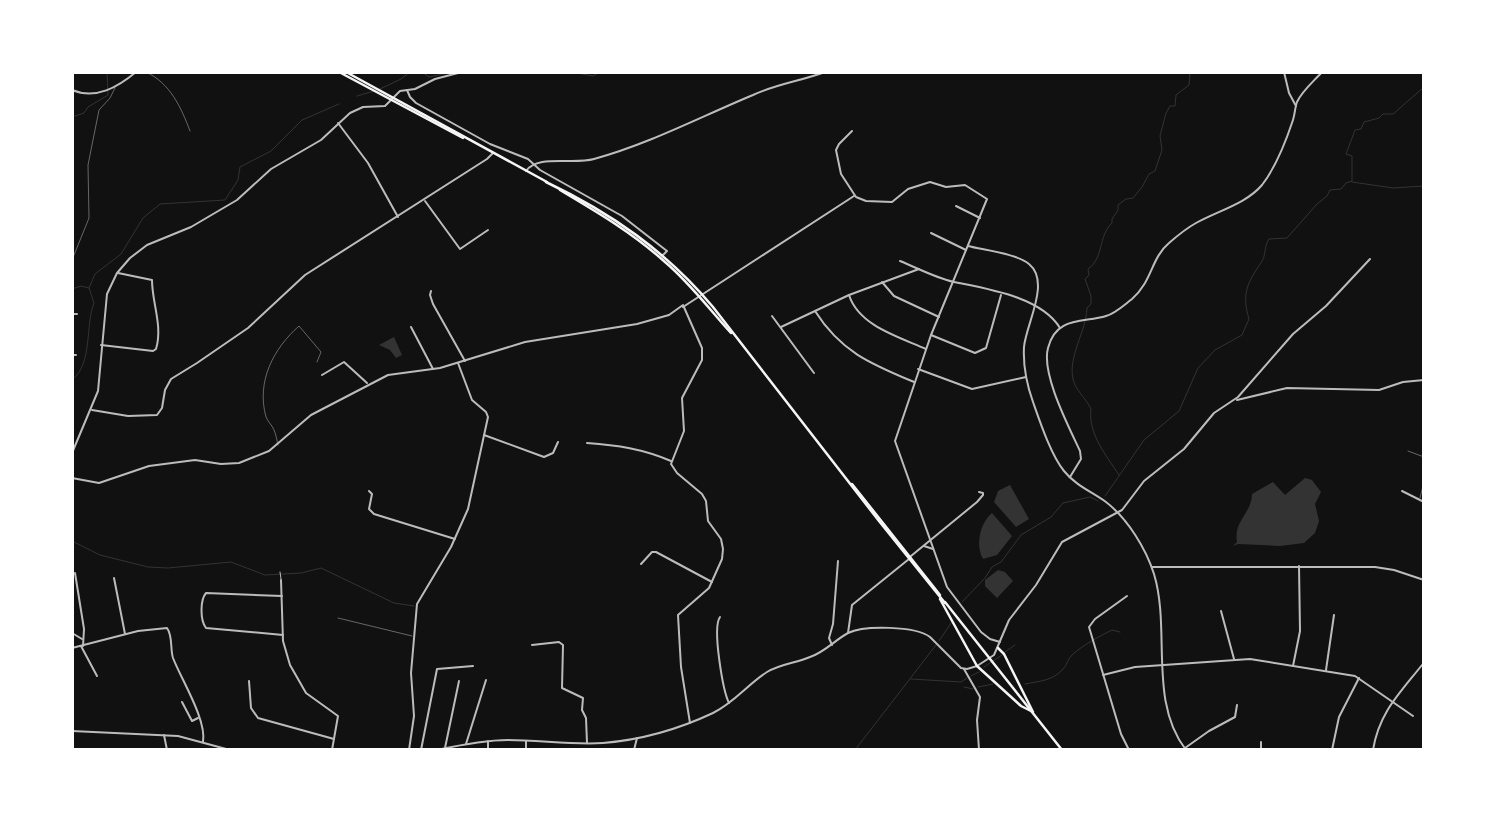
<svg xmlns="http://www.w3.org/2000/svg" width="1496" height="822" viewBox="0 0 1496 822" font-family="Inter,sans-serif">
<rect width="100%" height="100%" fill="#111"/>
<g fill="#333">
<path d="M 394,337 L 402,355 L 396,358 L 390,350 L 379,345 Z"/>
<path d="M 1305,478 L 1312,480 L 1321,492 L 1315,504 L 1319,521 L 1315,533 L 1304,543 L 1280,546 L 1238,544 L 1233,546 L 1237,542 C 1233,521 1252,513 1252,494 L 1273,482 L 1285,495 Z"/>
<path d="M 1010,485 L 1029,519 L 1016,527 L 994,502 L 998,491 Z"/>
<path d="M 992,513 L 1012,536 L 997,555 L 983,559 C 975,545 980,523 992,513 Z"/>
<path d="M 998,570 L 1005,572 L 1013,581 L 997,598 L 985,586 L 985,580 Z"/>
</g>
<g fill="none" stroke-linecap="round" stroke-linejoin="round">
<g stroke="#333" stroke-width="1">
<path d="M 422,72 L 429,77 L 452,72"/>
<path d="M 571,72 L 593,76 L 600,72"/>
<path d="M 380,89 L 401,79 L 410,72"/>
<path d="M 357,96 L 374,91"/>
<path d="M 72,117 L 84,113 L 88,107 L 108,95 L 107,72"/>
<path d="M 1352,182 L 1393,188 L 1424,186"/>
<path d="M 89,288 L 95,274 L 121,254 L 143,218 L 160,204 L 225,200 L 238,180 L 240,167 L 271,151 L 302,120 L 339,104"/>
<path d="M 72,289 L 81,286 L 89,288 L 94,303 C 85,325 93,364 72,380"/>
<path d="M 1119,475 C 1106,455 1088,434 1091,409 C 1086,398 1075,390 1073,379 C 1068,356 1086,332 1087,308 L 1091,304 L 1091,296 L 1085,279 L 1089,275 L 1088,269 C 1104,258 1098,236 1112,223 L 1112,219 L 1118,210 L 1118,205 L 1126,199 L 1133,198 L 1142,187 L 1149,174 L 1155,171 L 1162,150 L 1160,136 L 1166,113 L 1170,106 L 1175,106 L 1176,95 L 1189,85 L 1190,75 L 1187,72"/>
<path d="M 1105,496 L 1144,440 L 1179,411 L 1198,368 L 1215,350 L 1242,335 L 1249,319 C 1241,293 1248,282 1262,261 C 1266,255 1264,246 1269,239 L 1287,238 L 1317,204 L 1327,196 L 1330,190 L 1341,189 L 1346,183 L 1352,181 L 1352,156 L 1346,154 L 1355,130 L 1361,129 L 1364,122 L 1379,118 L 1383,114 L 1393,114 L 1424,87"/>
<path d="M 72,541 L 100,555 L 148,567 L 168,568 L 231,562 L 265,575 L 301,573 L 321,568 L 394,603 L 414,606"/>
<path d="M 962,602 L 985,578 L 992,567 L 1001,562 L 1021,535 L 1051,517 L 1063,503 L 1090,497 L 1098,501"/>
<path d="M 939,641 L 951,623"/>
<path d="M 1005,652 L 1015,645"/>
<path d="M 984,667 L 1002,655"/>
<path d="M 971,676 L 979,672"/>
<path d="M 911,679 L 961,682 L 967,678"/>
<path d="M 1025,684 C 1040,681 1053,681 1064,668 C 1067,664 1068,659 1072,655 C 1083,645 1098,637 1112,630 L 1120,632"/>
<path d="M 964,687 L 973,689"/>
<path d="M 978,687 L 993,684"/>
<path d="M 855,750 L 936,645"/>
</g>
<g stroke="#bcbcbc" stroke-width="0.5">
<path d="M 146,72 C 170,83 181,107 190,131"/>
<path d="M 72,260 L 89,218 L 88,165 L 99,110 L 110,98 L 115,88"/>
<path d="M 278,445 C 277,441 276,434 274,430 C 272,425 268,422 266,417 C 256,381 274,348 299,326 L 321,352 L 317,362"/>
<path d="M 1408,451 L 1424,457"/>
<path d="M 1420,498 L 1424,482"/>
<path d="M 338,618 L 412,636"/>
</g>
<path stroke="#bcbcbc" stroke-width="1" d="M 280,572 L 281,579"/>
<g stroke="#bcbcbc" stroke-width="2">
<path d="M 1284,72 L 1289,93 L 1296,106"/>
<path d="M 72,90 C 96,100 118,87 136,72"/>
<path d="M 407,90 L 410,97 L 416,103 L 490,144 L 528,159 L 540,170 L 622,216 L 667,251 L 663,255"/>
<path d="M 338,123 L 368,163 L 398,217"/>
<path d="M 852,131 L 839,144 L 836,150 L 841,174 L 856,197 L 866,201 L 892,202 L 908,189 L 930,182 L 946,187 L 965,185 L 987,199 L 931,335 L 895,441 L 947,587 L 981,632 L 990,639 L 1000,642"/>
<path d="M 526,171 C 537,154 573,165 594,159 C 649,144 700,117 753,95 C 776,84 801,81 825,72"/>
<path d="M 425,201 L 460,249 L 488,230"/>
<path d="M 956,206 L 980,218"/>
<path d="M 931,233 L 966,250"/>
<path d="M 968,246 C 983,250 1018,254 1029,264 C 1051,282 1026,324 1024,347 C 1023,365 1027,385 1033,402 C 1040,422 1051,455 1064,471 C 1075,485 1092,492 1106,502 C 1128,519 1146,549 1154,574 C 1171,630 1148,701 1186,750"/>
<path d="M 900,261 C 917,268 936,278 954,282 C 988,289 1041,297 1060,328"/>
<path d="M 882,282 L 894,296 L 939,317"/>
<path d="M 431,291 L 430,295 L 433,304 L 465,361"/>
<path d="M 849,295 C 859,326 899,337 926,349"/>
<path d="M 683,307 L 854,196"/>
<path d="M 815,311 C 841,352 871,364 914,382"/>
<path d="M 72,314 L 77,314"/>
<path d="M 772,316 L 814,373"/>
<path d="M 411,327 L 433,369"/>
<path d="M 781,327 L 849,295 L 919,269"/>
<path d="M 931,335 L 975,353 L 986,348 L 1001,295"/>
<path d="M 101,345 L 153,351 L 156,349 C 163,326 152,303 152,280 L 118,273"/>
<path d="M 72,355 L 76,355"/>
<path d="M 918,369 L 972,389 L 1026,377"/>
<path d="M 322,375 L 344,362 L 367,383"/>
<path d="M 1237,400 L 1287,388 L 1379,390 L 1403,382 L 1424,380"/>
<path d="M 92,410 L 128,416 L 157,415 L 162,408 L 165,390 L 171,379 L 197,363 L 248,328 L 305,275 L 487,159 L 493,153"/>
<path d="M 484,435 L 544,457 L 553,453 L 558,442"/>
<path d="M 587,443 C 617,445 643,449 671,461"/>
<path d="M 72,453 L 98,391 L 107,294 L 117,273 L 130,258 L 147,245 L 191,227 L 237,200 L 271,169 L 321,140 L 350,113 L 363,107 L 385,106 L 400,91 L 415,89 L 435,79 L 462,72"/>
<path d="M 1070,477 L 1081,459 L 1080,451 C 1069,427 1041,374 1048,348 C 1056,316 1083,323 1106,316 C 1116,313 1124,305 1132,299 C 1152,282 1151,258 1169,243 C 1177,236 1187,228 1196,223 C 1217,211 1246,204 1262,185 C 1276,167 1286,141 1293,120 C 1295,114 1295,107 1297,102 C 1302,91 1314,81 1322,72"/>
<path d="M 72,478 L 99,483 L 149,466 L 195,460 L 221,464 L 239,463 L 269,451 L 311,415 L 388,375 L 440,368 L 525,342 L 637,324 L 669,315 L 683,305 L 702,348 L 702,360 L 682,398 L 684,431 L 671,464 L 677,473 L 702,494 L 706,501 L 708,521 L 721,539 L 723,549 L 722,559 L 709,588 L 678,615 L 681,667 L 690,723"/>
<path d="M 369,491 L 372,494 L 369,509 L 374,514 L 455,539"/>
<path d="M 1402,491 L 1424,502"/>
<path d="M 924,546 L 933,549"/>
<path d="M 911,556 L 977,502 L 983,495 L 983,493 L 979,492"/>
<path d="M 641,564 L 652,552 L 656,552 L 712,582"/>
<path d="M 1152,567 L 1375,567 L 1394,570 L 1424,580"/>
<path d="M 75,573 L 84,629 L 83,646"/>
<path d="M 114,578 L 125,634"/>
<path d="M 281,580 L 283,641 L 290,665 L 306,693 L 338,716 L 332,750"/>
<path d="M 282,596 L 206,593 C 200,600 200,620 206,628 L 283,635"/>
<path d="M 1127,596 L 1095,619 L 1089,627 L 1121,734 L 1129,750"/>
<path d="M 1221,611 L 1234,659"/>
<path d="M 720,617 C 712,628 723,691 729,703"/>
<path d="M 72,633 L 82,639"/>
<path d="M 848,633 L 852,605 L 909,559"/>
<path d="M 532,645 L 559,642 L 563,645 L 562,688 L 583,698 L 582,710 L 586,718 L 587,743"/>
<path d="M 832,645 L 829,638 L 833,624 L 838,561"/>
<path d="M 81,646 L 97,676"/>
<path d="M 72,648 L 138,631 L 167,628 C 173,636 170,649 173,658 C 181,679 207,720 203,742"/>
<path d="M 1293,666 L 1300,631 L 1299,566"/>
<path d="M 964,669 L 980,697 L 977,720 L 979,750"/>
<path d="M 1326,670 L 1334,615"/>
<path d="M 1103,675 L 1135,667 L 1250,659 L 1355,676 L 1413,716"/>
<path d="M 249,681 L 251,708 L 258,718 L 334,739"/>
<path d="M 182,702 L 192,721 L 198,718"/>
<path d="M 164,735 L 167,750"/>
<path d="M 488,741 L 488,750"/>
<path d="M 1261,742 L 1261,750"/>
<path d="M 466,744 L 486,680"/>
<path d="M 445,748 L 459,681"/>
<path d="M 1185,748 L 1209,731 L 1235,717 L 1237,705"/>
<path d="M 409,750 L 414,716 L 411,673 L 417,604 L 451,547 L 468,509 L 488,417 L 486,412 L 472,400 L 458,363"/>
<path d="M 421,750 L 437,669 L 473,666"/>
<path d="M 437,750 C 460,745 484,740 508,740 C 540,740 571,745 603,743 C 640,740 679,729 713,713 C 734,703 748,684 767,672 C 780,664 796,663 810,657 C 825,652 835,640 848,633 C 864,625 916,626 930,637 L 961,668 L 967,669 L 977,666 L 994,655 L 1009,620 L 1036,585 L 1062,542 L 1122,510 L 1144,481 L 1184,449 L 1214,413 L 1238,397 L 1293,334 L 1326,306 L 1370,259"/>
<path d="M 526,750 L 526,741"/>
<path d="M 634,750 L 637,738"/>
<path d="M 1332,750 L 1339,717 L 1359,678"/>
<path d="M 1373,750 C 1379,713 1399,694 1422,665"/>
</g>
<path stroke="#bcbcbc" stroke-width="2" d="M 72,731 L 178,736 L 230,750"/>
<g stroke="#f5f5f5" stroke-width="2.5">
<path d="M 339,72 L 463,138"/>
<path d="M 346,72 L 547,182"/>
<path d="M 546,182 C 611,213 666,251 713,307 L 879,521 L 945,603"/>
<path d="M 560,190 C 597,212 633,233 665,262 C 690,283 709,309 731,333"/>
<path d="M 852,484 L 940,595"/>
<path d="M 940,599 L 977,666 L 1021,706 L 1031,711"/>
<path d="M 945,602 L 1062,750"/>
<path d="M 998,648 L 1004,654 L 1033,712"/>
</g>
</g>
<rect width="1496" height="822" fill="none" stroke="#ffffff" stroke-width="148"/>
</svg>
